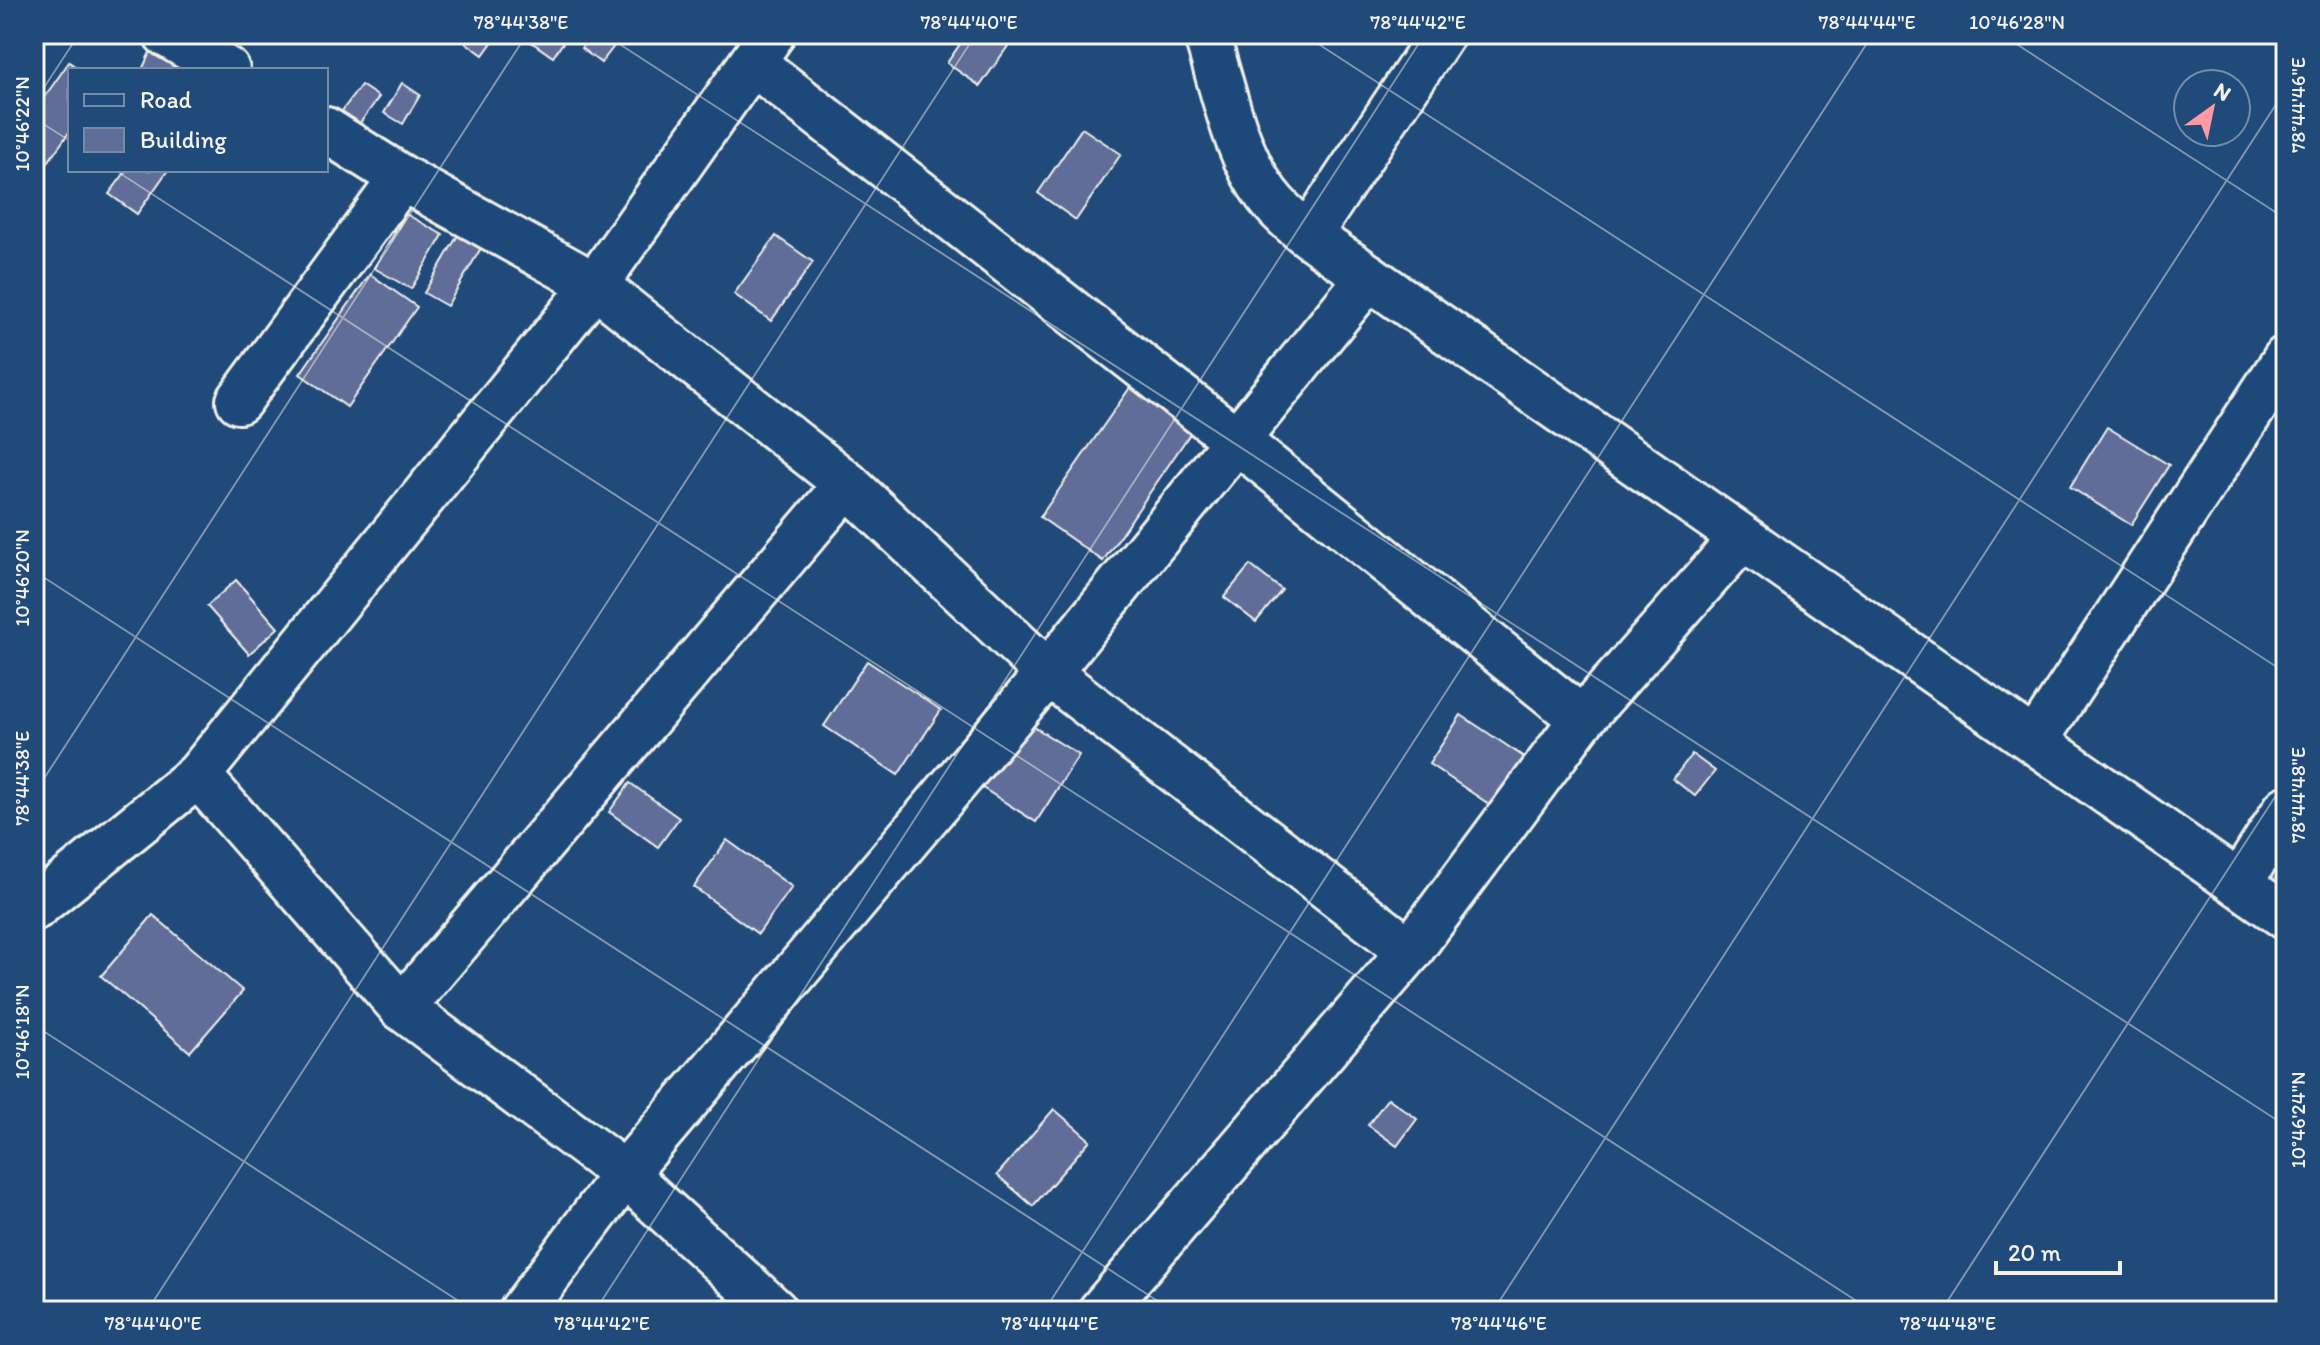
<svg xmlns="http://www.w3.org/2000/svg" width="2320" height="1345" viewBox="0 0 2320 1345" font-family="Itim,sans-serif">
<rect width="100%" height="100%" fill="#1f4a7a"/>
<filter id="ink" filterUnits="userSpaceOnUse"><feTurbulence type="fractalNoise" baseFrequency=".0125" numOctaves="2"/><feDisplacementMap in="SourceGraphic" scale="16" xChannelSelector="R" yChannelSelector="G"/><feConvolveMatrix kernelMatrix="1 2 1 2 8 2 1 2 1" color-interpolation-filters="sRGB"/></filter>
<g filter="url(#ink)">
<g fill="#606d99" stroke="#f4f1e8" stroke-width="2">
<path d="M 454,34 L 498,34 L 483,55 Z"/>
<path d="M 520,34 L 569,34 L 553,57 Z"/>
<path d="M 591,34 L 609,34 L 618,41 L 601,63 L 581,48 Z"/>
<path d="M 967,34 L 991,34 L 1008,46 L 980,86 L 947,63 Z"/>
<path d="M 151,50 L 192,68 L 191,70 L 142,70 Z"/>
<path d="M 69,62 L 81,70 L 70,70 L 70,131 L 34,182 L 34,112 Z"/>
<path d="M 402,83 L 420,95 L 403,124 L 384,113 Z"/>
<path d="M 361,85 L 379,97 L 360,123 L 342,111 Z"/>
<path d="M 1082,128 L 1121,154 L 1076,220 L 1038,193 Z"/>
<path d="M 127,170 L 168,170 L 137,214 L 109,194 Z"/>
<path d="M 406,214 L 443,235 L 411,289 L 374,268 Z"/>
<path d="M 458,235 L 481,248 L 447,306 L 424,293 Z"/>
<path d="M 776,236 L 813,262 L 771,321 L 734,294 Z"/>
<path d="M 370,274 L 417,307 L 347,407 L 300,374 Z"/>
<path d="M 1136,379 L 1198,422 L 1103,561 L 1040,517 Z"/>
<path d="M 2107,427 L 2169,465 L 2131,525 L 2070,487 Z"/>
<path d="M 1250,565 L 1282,590 L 1256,622 L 1224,597 Z"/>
<path d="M 236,580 L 278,628 L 249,654 L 207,606 Z"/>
<path d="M 867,661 L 941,710 L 898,775 L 824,726 Z"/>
<path d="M 1461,715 L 1524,757 L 1492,806 L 1429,764 Z"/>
<path d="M 1023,720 L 1079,755 L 1036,822 L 981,787 Z"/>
<path d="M 1692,754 L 1715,771 L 1695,796 L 1673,779 Z"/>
<path d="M 630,783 L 679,818 L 658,847 L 609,812 Z"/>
<path d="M 727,840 L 792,887 L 758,934 L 694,887 Z"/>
<path d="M 153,915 L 243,991 L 190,1052 L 101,976 Z"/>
<path d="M 1388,1098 L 1417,1119 L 1397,1146 L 1368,1125 Z"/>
<path d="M 1054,1109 L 1090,1140 L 1033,1206 L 997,1175 Z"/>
<path d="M 34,1184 L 42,1191 L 34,1201 Z"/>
</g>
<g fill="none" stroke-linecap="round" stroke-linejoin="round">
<defs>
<g id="minor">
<path d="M 166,34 L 227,70"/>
<path d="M 1206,34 C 1223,86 1234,151 1267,195 C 1292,228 1335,253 1369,277 L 2286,917"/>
<path d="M 753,63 L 1235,439 L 1582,719"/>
<path d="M 326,130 L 402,178 L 595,285 L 847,484 L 1048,673 L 1410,951"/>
<path d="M 1310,233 L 1442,34"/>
<path d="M 239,401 L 402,178"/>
<path d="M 2035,741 L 2286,358"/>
<path d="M 198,775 L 402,1008 L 625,1174 L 775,1311"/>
<path d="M 2239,884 L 2286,809"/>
<path d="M 34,908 L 198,775 L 595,285 L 772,34"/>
<path d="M 402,1008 L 847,484"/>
<path d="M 522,1311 L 625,1174 L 1048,673 L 1369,277"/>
<path d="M 1101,1311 L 1410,951 L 1582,719 L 1742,538"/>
</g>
</defs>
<use href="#minor" stroke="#f4f1e8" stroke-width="50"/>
<use href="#minor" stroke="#1f4a7a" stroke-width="44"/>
</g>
</g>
<path fill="none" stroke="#f4f1e8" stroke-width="2" stroke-opacity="0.45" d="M 604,34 L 2286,1126M 1303,34 L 2286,673M 2001,34 L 2286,219M 34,103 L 79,34M 34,118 L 70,141M 115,170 L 1872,1311M 34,571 L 1173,1311M 34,794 L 527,34M 34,1025 L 474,1311M 147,1311 L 976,34M 595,1311 L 1425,34M 1044,1311 L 1873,34M 1493,1311 L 2286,89M 1941,1311 L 2286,780"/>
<rect width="2320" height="1345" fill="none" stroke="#1f4a7a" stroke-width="88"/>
<rect x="68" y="68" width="260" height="104" fill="#1f4a7a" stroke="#748da6" stroke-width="2"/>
<rect x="84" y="94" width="40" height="12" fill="#1f4a7a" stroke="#748da6" stroke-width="2"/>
<text x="140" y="108" font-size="24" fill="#f4f1e8">Road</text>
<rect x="84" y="128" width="40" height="24" fill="#606d99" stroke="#748da6" stroke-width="2"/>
<text x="140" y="148" font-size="24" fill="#f4f1e8">Building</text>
<g transform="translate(2212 108) rotate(33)"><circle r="38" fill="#1f4a7a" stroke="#748da6" stroke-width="2"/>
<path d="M0-6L14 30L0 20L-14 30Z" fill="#ff9aa2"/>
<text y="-12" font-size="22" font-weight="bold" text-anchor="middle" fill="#f4f1e8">N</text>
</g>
<path d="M1996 1261v12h124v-12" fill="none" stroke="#f4f1e8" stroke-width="4"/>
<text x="2008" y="1261" font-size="24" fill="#f4f1e8" stroke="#1f4a7a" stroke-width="6" paint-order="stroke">20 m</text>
<rect x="44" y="44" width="2232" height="1257" fill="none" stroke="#f4f1e8" stroke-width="3"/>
<g font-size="20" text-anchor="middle" fill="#f4f1e8">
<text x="521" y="29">78°44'38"E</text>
<text x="969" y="29">78°44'40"E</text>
<text x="1418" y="29">78°44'42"E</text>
<text x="1867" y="29">78°44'44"E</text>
<text x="2017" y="29">10°46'28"N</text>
<text transform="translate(2298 105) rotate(-90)" y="7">78°44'46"E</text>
<text transform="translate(22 124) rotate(-90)" y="7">10°46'22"N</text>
<text transform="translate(22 578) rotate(-90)" y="7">10°46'20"N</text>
<text transform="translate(22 778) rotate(-90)" y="7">78°44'38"E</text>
<text transform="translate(2298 795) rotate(-90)" y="7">78°44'48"E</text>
<text transform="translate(22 1032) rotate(-90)" y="7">10°46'18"N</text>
<text transform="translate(2298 1120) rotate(-90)" y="7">10°46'24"N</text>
<text x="153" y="1330">78°44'40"E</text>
<text x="602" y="1330">78°44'42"E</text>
<text x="1050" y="1330">78°44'44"E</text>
<text x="1499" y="1330">78°44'46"E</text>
<text x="1948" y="1330">78°44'48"E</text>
</g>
</svg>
